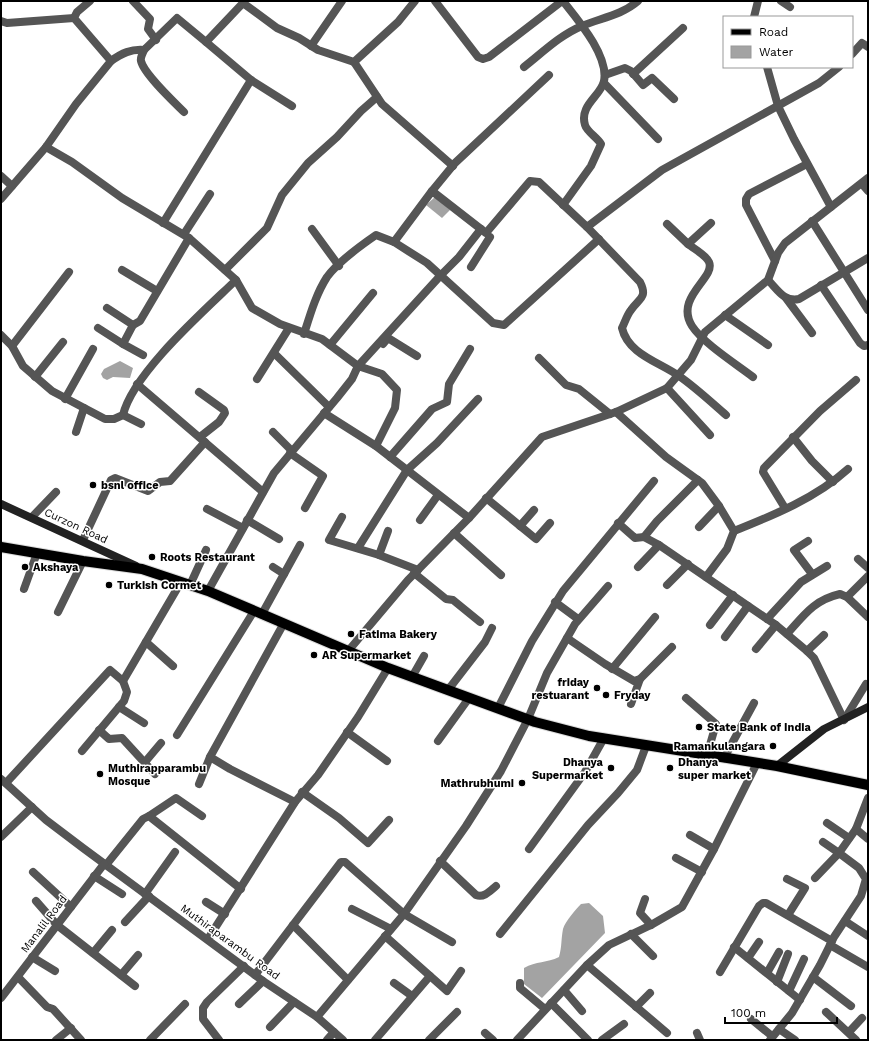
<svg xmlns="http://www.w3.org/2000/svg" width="869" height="1041" viewBox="0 0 869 1041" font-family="'Work Sans',sans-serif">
<rect width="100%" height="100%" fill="#fff"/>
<g fill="#a3a3a3">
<path d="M 435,197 L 450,210 L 442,218 L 426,205 Z"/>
<path d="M 120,361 L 133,368 L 130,378 L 113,377 L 107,380 L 103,378 L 101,374 L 104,369 Z"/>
<path d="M 589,903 L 603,916 L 605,933 L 542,998 L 524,984 L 524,968 C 536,961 547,963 559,957 C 562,947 561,939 563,929 C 565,922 576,909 581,904 Z"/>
</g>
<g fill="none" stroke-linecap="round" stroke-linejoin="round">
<defs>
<path id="primary" d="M 1,547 L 83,561 L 142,569 L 208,591 L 388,668 L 535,722 L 589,736 L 777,766 L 868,785"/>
</defs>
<use href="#primary" stroke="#dbdbdb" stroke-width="12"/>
<g stroke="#555" stroke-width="8">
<path d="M 133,1 L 150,19 L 148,29 L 156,40"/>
<path d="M 435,1 L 478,57 L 483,59 L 489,57 L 562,1"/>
<path d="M 781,1 L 790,7"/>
<path d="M 754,17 L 758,1"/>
<path d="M 1,21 L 7,23 L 74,18"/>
<path d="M 206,42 L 251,80 L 292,106"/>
<path d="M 311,46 L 342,1"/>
<path d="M 144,50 C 143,53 140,57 141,61 C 144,74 174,102 184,112"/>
<path d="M 852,54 L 862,43 L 868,47"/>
<path d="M 111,61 C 122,53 131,49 144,50 L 177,18 L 206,42 L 243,3 L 277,28 L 299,38 L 318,50 L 354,62 L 398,22 L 415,1"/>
<path d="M 354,62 L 382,104 L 453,166"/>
<path d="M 524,67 C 542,53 560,35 582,26 C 601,18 622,15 638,1"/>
<path d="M 767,67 L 778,106 L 794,139 L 831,207"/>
<path d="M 633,74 L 683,28"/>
<path d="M 605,75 L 625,68 L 631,71 L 643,85 L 652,78 L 674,99"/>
<path d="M 604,83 L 658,139"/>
<path d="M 46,147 L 72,162 L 122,198 L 189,238 L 236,280 L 252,308 L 280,324 L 322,339 L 358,366 L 352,379 L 337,398 L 274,473 L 208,591"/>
<path d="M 1,176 L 12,186"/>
<path d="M 862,184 L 868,191"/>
<path d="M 432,191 L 455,163 L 549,75"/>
<path d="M 1,199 L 46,147 L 76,104 L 111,61 L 74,18 L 77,12 L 90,1"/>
<path d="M 563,205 L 591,166 L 601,144 C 597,137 587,132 585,125 C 579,105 601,96 604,81 C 609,56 578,20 563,1"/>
<path d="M 812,221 L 868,310"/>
<path d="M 163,223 L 251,80"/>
<path d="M 667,224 L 688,244 L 711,223"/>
<path d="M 587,227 L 662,170 L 819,83 L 839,67"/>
<path d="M 312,229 L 339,266"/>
<path d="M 184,234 L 210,194"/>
<path d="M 394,242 L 427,263 L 493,323 L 504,325 L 599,239"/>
<path d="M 688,244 C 694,249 706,255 709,262 C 716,278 674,297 692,326 C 703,343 736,364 753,377"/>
<path d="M 775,261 L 746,205 L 746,199 L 749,194 L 807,164"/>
<path d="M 471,267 L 490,237"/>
<path d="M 122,270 L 157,291"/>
<path d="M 225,270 L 267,228 L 282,195 L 308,163 L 337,137 L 361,111 L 377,97"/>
<path d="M 768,280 C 778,290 784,302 799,299 L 868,258"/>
<path d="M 821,285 L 860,343 L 864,346 L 868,345"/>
<path d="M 786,298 L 812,333"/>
<path d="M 107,308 L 133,325 L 140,321 L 189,238"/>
<path d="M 725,315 L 768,345"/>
<path d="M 133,325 L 123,344 L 143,355"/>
<path d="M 98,328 L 123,344"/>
<path d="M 304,334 C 310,315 316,294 327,277 C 338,262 360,246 376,235 L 394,242 L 432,191 L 486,233 L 530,181 L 539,182 L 587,227 L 640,282 C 648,298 639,298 631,310 C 627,315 625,322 622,328 C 628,354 659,362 679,376 C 695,387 711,402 726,415"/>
<path d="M 1,335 L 12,346 L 23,366 L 52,391 L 105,419 L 114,419 L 123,415 C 133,373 204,311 236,280"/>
<path d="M 383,344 L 388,338 L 417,356"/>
<path d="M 330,345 L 373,293"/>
<path d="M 12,346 L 69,272"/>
<path d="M 276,355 L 329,407"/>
<path d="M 539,358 L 566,385 L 579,389 L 610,414"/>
<path d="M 35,377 L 63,342"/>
<path d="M 257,379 L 289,328"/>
<path d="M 137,384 L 263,492"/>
<path d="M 667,388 L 710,435"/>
<path d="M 199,392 L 224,410 L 225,413 L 219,422 L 200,437"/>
<path d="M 65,399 L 93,349"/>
<path d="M 616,412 L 666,457 L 702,483 L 719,506 L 734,531 L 727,549 L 706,577"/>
<path d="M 324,413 L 376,446 L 469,518"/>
<path d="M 123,415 L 141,424"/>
<path d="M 76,432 L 84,408"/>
<path d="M 273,432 L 292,451"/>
<path d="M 793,437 L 812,461 L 833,482"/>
<path d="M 376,446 L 395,408 L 397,390 L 382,374 L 358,366 L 441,275 L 459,257 L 481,229"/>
<path d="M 290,453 L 323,476 L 305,508"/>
<path d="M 390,457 L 432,409 L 447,402 L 449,384 L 470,349"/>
<path d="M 486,498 L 536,539 L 550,523"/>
<path d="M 785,508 L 763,472 L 764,468 L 820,411 L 856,380"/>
<path d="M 207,509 L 243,528"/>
<path d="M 32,517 L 56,492"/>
<path d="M 342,517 L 329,540 L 379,555 L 418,570"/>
<path d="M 247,520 L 279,539"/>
<path d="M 420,520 L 438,495"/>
<path d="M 618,523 L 635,538 L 644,537 L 657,521 L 698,480"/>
<path d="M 520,526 L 534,510"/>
<path d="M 699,527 L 719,506"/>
<path d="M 734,531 C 774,515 816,498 848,469"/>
<path d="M 454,533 L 501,575"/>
<path d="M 644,537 L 659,545"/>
<path d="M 83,540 L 111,480 L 115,478 L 148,491 L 160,482 L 170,481 L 205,442"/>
<path d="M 808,541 L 794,550 L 812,574"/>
<path d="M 358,548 L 407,470 L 437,443 L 478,399"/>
<path d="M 379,555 L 388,531"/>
<path d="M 858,559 L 868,568"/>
<path d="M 273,567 L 284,574"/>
<path d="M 638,567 L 659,545 L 776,625 L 807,651 L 814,658 L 844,720"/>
<path d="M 414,573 L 446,599 L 453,600 L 480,622"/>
<path d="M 190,585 L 206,550"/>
<path d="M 667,585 L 688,564"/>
<path d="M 24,589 L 37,553"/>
<path d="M 847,597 L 868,576"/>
<path d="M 555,602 L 578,619"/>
<path d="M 58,612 L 83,561"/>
<path d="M 262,614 L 300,545"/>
<path d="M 767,619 L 801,582 L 827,566"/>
<path d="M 284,623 L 210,757 L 230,769 L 295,802"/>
<path d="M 710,625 L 733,595"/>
<path d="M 787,634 C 804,615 814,600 840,594 L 847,597 L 868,617"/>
<path d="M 725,637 L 748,606"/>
<path d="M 567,638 L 605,664 L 634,681 L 640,679 L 672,647"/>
<path d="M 146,642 L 173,666"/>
<path d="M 756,649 L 776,625"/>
<path d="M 349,650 L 408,580 L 469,518 L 542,437 L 616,412 L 667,388 L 691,360 L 705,332 L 768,280 L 778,253 L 785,243 L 868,178"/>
<path d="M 807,651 L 824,635"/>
<path d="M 612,669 L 655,617"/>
<path d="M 412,677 L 424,656"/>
<path d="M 448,690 L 485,642 L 492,628"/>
<path d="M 686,698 L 716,724 L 707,755"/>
<path d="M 631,704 L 640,679"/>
<path d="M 119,707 L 144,723"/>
<path d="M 498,708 L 532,641 L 563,591 L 654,481"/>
<path d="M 844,720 L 866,684"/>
<path d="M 99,730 L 109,739 L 122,738 L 155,774"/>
<path d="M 347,732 L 387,761"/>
<path d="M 177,735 L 254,611"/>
<path d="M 438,741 L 469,698"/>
<path d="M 82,751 L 124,701 L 127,692 L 123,681"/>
<path d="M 724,758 L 754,703"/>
<path d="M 145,762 L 161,743"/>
<path d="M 1,779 L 46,820 L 83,848 L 263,981 L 317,1017 L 343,1040"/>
<path d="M 6,783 L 110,670 L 123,681 L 181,582"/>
<path d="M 199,784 L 210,757"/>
<path d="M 302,792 L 339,818 L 368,843 L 389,820"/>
<path d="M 149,816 L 176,798 L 202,816"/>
<path d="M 827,823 L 849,838"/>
<path d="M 856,829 L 868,839"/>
<path d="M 690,835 L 714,849"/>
<path d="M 1,837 L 32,807"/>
<path d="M 529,849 L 585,772 L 604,738"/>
<path d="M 676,858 L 702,872"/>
<path d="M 440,861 L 476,895 C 484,898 490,891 496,886"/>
<path d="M 106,865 L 143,819 L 149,816 L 241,889"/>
<path d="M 33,872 L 71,907"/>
<path d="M 94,876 L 122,894"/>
<path d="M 815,878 L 839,853 L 823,842"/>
<path d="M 787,879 L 805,888 L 788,915"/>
<path d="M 145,894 L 175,852"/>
<path d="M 645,899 L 640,913 L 651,925"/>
<path d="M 36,901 L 57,925 L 135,986"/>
<path d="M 206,902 L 225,914"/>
<path d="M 352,909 L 391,929"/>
<path d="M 845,921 L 868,936"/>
<path d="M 125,922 L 149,896"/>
<path d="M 293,925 L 348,980"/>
<path d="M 500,934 L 588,825 L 618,793 L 637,770 L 646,746"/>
<path d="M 631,934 L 653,956"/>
<path d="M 385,936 L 447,991 L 461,971"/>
<path d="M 208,939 L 295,802 L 318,775 L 358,717 L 388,668"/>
<path d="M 830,945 L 868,967"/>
<path d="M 734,947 L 800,1000"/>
<path d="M 93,953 L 112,930"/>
<path d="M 32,957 L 55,971"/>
<path d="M 748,958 L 759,942"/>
<path d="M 587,965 L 667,1033"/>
<path d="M 720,972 L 759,906 L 763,903 L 766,903 L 832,941"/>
<path d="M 767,973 L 779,952"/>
<path d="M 121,975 L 138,955"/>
<path d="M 255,975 L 341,862 L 345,862 L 404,914 L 452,942"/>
<path d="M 18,977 L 47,1007 L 53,1009 L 81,1040"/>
<path d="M 813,977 L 851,1006"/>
<path d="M 777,982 L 788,954"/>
<path d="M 394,983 L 412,996"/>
<path d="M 520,983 L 520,988 L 545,1009"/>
<path d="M 564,990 L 582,1011"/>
<path d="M 789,991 L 804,959"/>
<path d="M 1,998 L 104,864"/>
<path d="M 551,1003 L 588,1040"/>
<path d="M 239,1004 L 263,981"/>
<path d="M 636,1007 L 650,993"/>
<path d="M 826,1012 L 856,1040"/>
<path d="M 317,1017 L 404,914 L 466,826 L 501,771 L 528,719 L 547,673 L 575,624 L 608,586"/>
<path d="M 751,1019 L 772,1036"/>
<path d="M 270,1027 L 294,1002"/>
<path d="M 779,1029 L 795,1040"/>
<path d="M 849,1032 L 862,1018"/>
<path d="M 485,1033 L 493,1040"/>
<path d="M 697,1033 L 700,1040"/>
<path d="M 56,1040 L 71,1028"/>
<path d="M 150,1040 L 185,1004"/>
<path d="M 219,1040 L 203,1019 L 203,1008 L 207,1002 L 244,966"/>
<path d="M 327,1040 L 334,1032"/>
<path d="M 375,1040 L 430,976"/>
<path d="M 429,1040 L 457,1012"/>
<path d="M 517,1040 L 587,965 L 609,945 L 651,925 L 682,907 L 714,849 L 757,763"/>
<path d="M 602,1040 L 624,1024"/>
<path d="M 770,1040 L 792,1013 L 820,965 L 834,937 L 861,896 L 866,879 L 859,868 L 839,853 L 856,829 L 868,798"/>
</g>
<g stroke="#222" stroke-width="8">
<path d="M 1,504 L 136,566"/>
<path d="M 777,766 L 824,729 L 868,707"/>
</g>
<use href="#primary" stroke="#000" stroke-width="10"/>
</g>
<g fill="#000" stroke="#fff" stroke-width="1.5">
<circle cx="93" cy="485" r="4"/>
<circle cx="152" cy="557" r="4"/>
<circle cx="25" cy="567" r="4"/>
<circle cx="109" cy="585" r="4"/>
<circle cx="351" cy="634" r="4"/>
<circle cx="314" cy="655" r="4"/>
<circle cx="597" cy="688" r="4"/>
<circle cx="606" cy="695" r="4"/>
<circle cx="699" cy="727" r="4"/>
<circle cx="773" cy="746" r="4"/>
<circle cx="611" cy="768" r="4"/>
<circle cx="670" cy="768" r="4"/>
<circle cx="100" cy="774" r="4"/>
<circle cx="522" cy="783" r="4"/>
</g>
<g text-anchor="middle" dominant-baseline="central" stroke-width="3" stroke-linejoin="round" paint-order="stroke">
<g font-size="11" font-weight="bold" fill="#000" stroke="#fff" text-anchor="start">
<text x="101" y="485">bsnl office</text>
<text x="160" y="557">Roots Restaurant</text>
<text x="33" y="567">Akshaya</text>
<text x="117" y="585">Turkish Cormet</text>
<text x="359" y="634">Fatima Bakery</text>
<text x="322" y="655">AR Supermarket</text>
<text x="589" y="682" text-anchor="end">friday<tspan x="589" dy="13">restuarant</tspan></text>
<text x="614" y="695">Fryday</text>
<text x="707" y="727">State Bank of India</text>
<text x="765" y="746" text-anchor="end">Ramankulangara</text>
<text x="603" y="762" text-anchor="end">Dhanya<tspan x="603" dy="13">Supermarket</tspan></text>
<text x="678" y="762">Dhanya<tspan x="678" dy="13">super market</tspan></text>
<text x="108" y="768">Muthirapparambu<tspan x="108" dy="13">Mosque</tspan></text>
<text x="514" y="783" text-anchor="end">Mathrubhumi</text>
</g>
<g font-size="11" fill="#000" stroke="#fff">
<text transform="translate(76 526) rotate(25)">Curzon Road</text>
<text transform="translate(44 924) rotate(-53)">Manalil Road</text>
<text transform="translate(230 942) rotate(36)">Muthiraparambu Road</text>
</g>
</g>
<rect width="869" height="1041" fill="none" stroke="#000000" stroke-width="4"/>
<rect x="723" y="16" width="130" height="52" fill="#ffffff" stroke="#999999"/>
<rect x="731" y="29" width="20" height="6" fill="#000000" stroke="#999999"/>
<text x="759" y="36" font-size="12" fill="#000000">Road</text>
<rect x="731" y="46" width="20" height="12" fill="#a3a3a3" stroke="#999999"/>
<text x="759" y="56" font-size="12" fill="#000000">Water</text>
<path d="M725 1017v6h112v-6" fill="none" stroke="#000000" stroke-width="2"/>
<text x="731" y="1017" font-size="12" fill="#000000" stroke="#ffffff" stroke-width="3" paint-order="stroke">100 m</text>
</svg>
